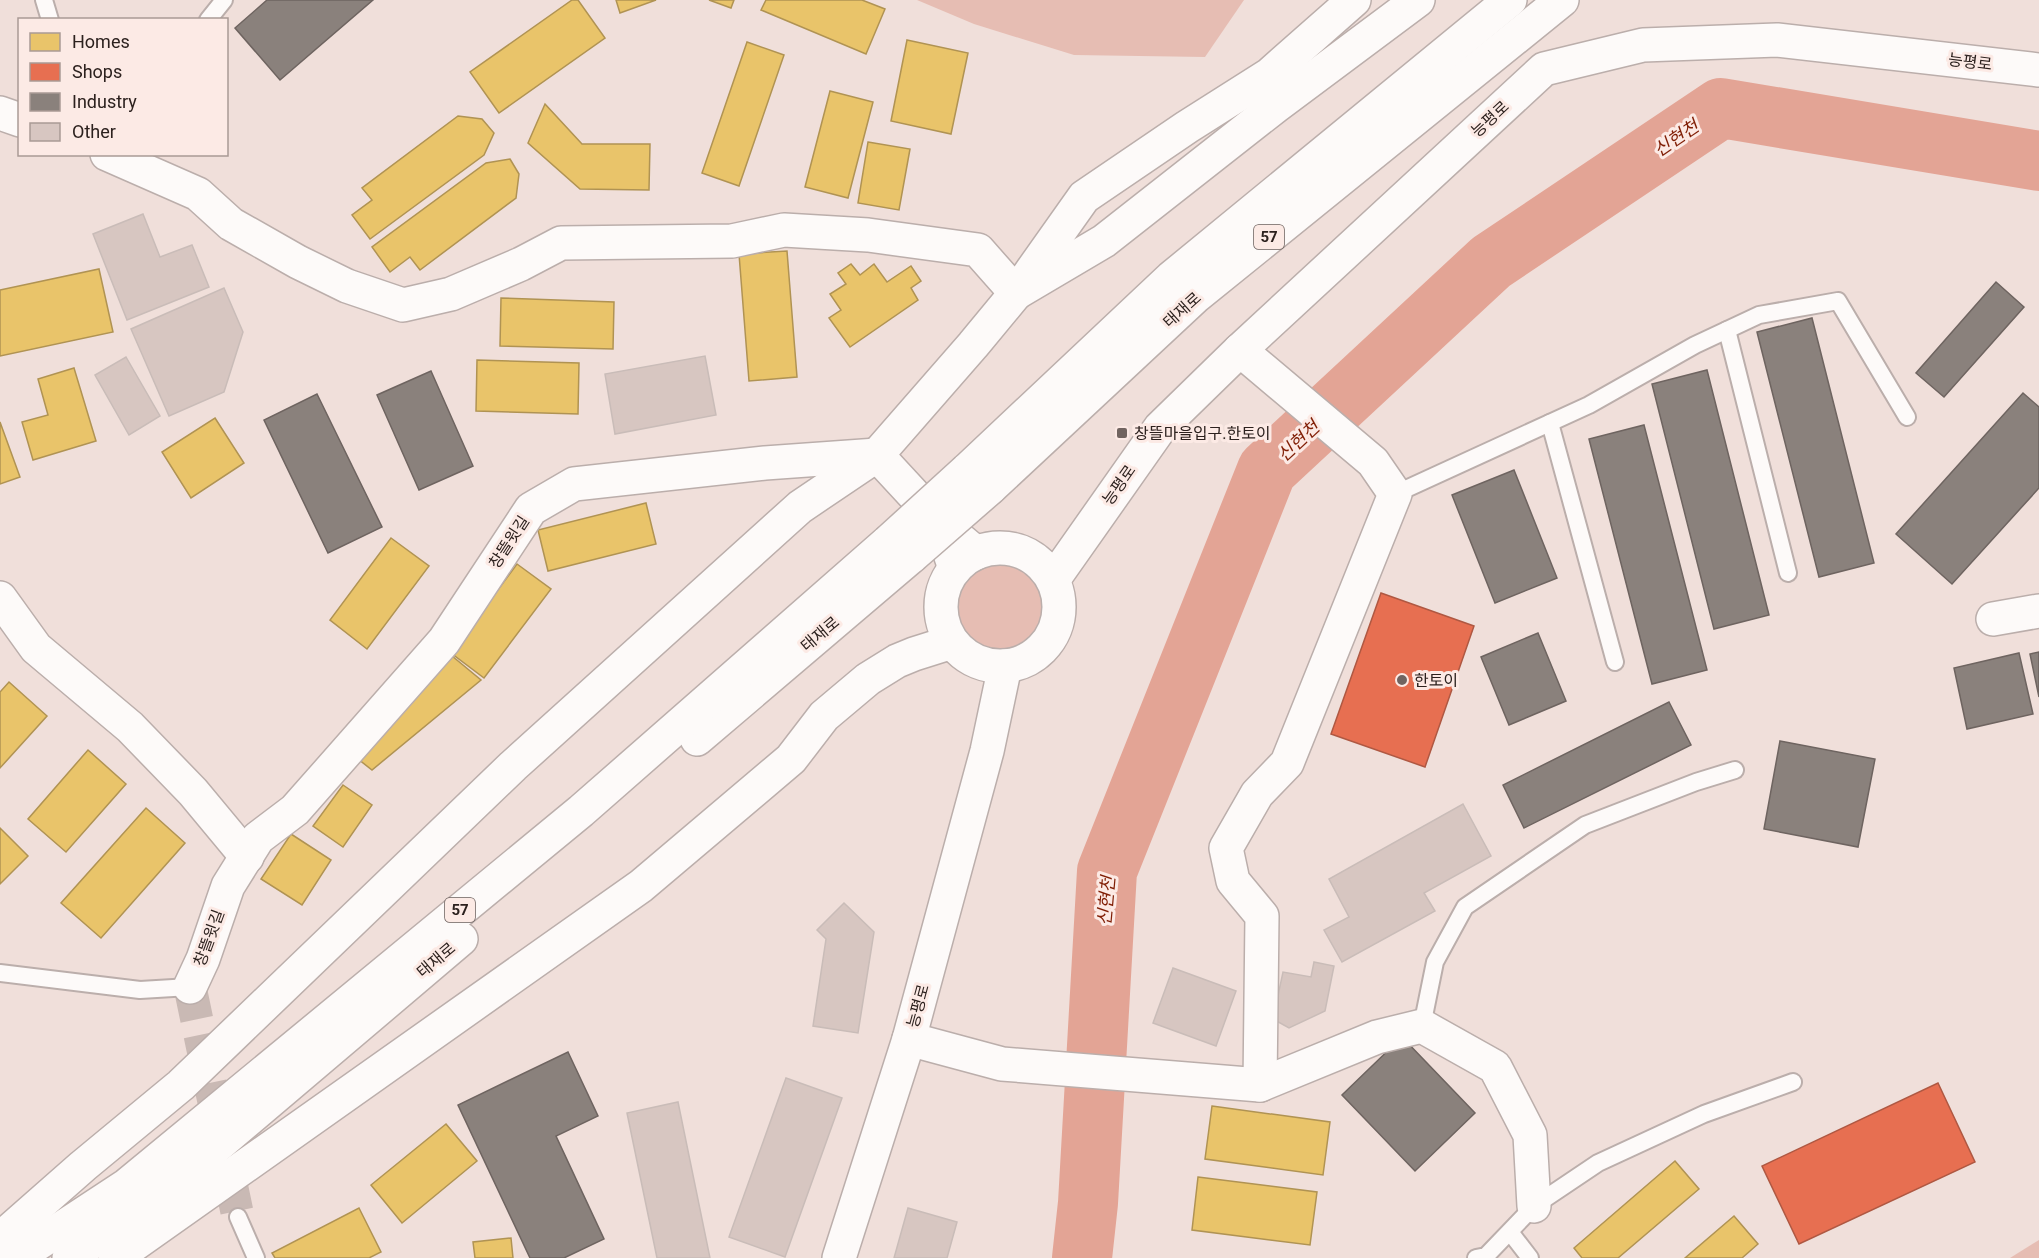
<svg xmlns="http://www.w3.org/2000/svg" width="2039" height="1258" viewBox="0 0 2039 1258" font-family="Roboto,'Noto Sans KR',sans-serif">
<rect width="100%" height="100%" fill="#f0dfda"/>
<g fill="#e6bdb3">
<path d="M 917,0 L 1244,0 L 1205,57 L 1074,55 L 974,24 Z"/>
<circle cx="1000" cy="606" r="43"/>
<path d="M 2039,1240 L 2039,1258 L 2010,1258 Z"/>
</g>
<g fill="#e9c46a" stroke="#b09353" stroke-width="1.5">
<path d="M 572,0 L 578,0 L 605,38 L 499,113 L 470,72 Z"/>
<path d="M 616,0 L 656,0 L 620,13 Z"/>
<path d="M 709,0 L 734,0 L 731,8 Z"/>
<path d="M 766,0 L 862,0 L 885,9 L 866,54 L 761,10 Z"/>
<path d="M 907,40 L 968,53 L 951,134 L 891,121 Z"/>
<path d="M 747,42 L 784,55 L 739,186 L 702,173 Z"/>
<path d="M 830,91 L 873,102 L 848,198 L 805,187 Z"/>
<path d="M 545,104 L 582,144 L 650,144 L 649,190 L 580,189 L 528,143 Z"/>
<path d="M 458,116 L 482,119 L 494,133 L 484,155 L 370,239 L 352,215 L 372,200 L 362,188 Z"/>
<path d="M 868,142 L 910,149 L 899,210 L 858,203 Z"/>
<path d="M 510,159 L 519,174 L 516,198 L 420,270 L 410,257 L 390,272 L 372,247 L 486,163 Z"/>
<path d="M 787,251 L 797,377 L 749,381 L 739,254 Z"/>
<path d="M 851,264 L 860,275 L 874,264 L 887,282 L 911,266 L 921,281 L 911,288 L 918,300 L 850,347 L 829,318 L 841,310 L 830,294 L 846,284 L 838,273 Z"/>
<path d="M 99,269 L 113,332 L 0,356 L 0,290 Z"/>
<path d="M 501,298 L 614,302 L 613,349 L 500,346 Z"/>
<path d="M 477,360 L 579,363 L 578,414 L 476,411 Z"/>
<path d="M 74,368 L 96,441 L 33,460 L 22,422 L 48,415 L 38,379 Z"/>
<path d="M 215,418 L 244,463 L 191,498 L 162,452 Z"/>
<path d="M 0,422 L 20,477 L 0,484 Z"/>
<path d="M 646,503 L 656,544 L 548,571 L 538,530 Z"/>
<path d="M 391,538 L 429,566 L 367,649 L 330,620 Z"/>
<path d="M 517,564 L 551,589 L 484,678 L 451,653 Z"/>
<path d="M 446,651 L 481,680 L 372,770 L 358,759 Z"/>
<path d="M 9,682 L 47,716 L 0,768 L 0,692 Z"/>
<path d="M 88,750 L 126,784 L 66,852 L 28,819 Z"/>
<path d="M 343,785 L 372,805 L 343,847 L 313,826 Z"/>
<path d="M 146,808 L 185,843 L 101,938 L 61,903 Z"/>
<path d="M 0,828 L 28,856 L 0,884 Z"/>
<path d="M 291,834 L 331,860 L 302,905 L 261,879 Z"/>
<path d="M 1212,1106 L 1330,1122 L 1323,1175 L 1205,1159 Z"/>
<path d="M 446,1124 L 477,1161 L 402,1223 L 371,1185 Z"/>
<path d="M 1675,1161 L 1699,1189 L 1618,1258 L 1582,1258 L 1574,1248 Z"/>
<path d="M 1198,1177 L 1317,1192 L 1310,1245 L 1192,1230 Z"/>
<path d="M 359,1208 L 381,1252 L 369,1258 L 275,1258 L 272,1253 Z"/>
<path d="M 1734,1216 L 1758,1244 L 1742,1258 L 1685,1258 Z"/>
<path d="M 511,1238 L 513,1258 L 475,1258 L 473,1242 Z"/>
</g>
<g fill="#e76f51" stroke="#af5842" stroke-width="1.5">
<path d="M 1381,593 L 1474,626 L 1425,767 L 1331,734 Z"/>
<path d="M 1938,1083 L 1975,1162 L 1799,1244 L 1762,1166 Z"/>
</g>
<g fill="#8a817c" stroke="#6e6460" stroke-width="1.5">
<path d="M 267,0 L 373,0 L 280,80 L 235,28 Z"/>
<path d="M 1996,282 L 2024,307 L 1944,397 L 1916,373 Z"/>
<path d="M 1812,318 L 1874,563 L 1819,577 L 1757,332 Z"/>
<path d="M 1707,370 L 1769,615 L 1714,629 L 1652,384 Z"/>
<path d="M 431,371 L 473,466 L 419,490 L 377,395 Z"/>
<path d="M 2023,393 L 2039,407 L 2039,488 L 1952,584 L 1896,534 Z"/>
<path d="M 317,394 L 382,527 L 328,553 L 264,420 Z"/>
<path d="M 1644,425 L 1707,670 L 1652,684 L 1589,439 Z"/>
<path d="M 1514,470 L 1557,578 L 1495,603 L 1452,495 Z"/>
<path d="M 1538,633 L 1566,701 L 1509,725 L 1481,657 Z"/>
<path d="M 2039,652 L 2039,697 L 2030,654 Z"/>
<path d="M 2019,653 L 2033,714 L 1967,729 L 1954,668 Z"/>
<path d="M 1669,702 L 1691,745 L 1524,828 L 1503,785 Z"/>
<path d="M 1780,741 L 1875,759 L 1858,847 L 1764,829 Z"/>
<path d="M 1402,1037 L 1475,1113 L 1415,1171 L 1342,1095 Z"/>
<path d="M 568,1052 L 598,1116 L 556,1136 L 604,1239 L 564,1258 L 530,1258 L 458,1105 Z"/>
</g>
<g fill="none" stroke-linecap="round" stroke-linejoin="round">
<path stroke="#e3a495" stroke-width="60" d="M 1082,1258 L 1088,1203 L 1107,871 L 1267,470 L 1491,262 L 1721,108 L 2039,161"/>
</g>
<g fill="#d7c6c1" stroke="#c9bcb8" stroke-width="1.5">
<path d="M 143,214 L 160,257 L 192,245 L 209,287 L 127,320 L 93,234 Z"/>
<path d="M 224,288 L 243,332 L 224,392 L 169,416 L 131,329 Z"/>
<path d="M 705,356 L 716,415 L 615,434 L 605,374 Z"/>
<path d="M 126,357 L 160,416 L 129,435 L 95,375 Z"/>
<path d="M 1463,804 L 1491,856 L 1424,893 L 1435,911 L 1342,962 L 1324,930 L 1349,917 L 1329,879 Z"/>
<path d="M 844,903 L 874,932 L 858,1033 L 813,1026 L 826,939 L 817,930 Z"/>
<path d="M 1314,962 L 1334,966 L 1325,1011 L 1289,1028 L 1273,1019 L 1283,972 L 1311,977 Z"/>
<path d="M 1173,968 L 1236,991 L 1216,1046 L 1153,1023 Z"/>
<path d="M 786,1078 L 842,1098 L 785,1257 L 729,1237 Z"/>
<path d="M 678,1102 L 710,1258 L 657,1258 L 627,1113 Z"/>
<path d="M 908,1208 L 957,1222 L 947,1258 L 894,1258 Z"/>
</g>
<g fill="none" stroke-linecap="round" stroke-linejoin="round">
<path stroke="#c9b9b4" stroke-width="33" stroke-dasharray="33 16" stroke-linecap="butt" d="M 190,987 L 238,1217"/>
<defs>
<g id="service">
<path d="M 44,0 L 50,20"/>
<path d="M 208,20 L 224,0"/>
<path d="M 1727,330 L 1788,573"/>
<path d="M 1550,423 L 1615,662"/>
<path d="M 1395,494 L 1589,405 L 1695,345 L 1759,315 L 1838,301 L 1907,417"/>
<path d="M 0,973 L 140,990 L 190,987"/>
<path d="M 1422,1026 L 1435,962 L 1465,907 L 1585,825 L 1696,782 L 1735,770"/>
<path d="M 238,1217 L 256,1258"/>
<path d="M 1510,1232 L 1530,1258"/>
<path d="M 1476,1258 L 1486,1256 L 1534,1206 L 1598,1163 L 1704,1114 L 1793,1082"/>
</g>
<g id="minor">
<path d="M 0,113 L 20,120"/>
<path d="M 107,154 L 198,194 L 231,224 L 298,262 L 347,286 L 403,305 L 451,294 L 521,264 L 561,243 L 732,241 L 784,230 L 868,235 L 978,250 L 1016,293"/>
<path d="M 1240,350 L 1373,462 L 1395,494 L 1287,763 L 1257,794 L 1226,848 L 1233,881 L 1262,916 L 1260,1085"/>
<path d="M 877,455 L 973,345 L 1016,293 L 1084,197 L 1187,127 L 1269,75 L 1354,0"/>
<path d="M 939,522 L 955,568"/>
<path d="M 0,598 L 36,648 L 130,727 L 193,792 L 247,857"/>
<path d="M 1993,619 L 2039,611"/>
<path d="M 190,987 L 203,959 L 228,886 L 258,838 L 295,810 L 444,641 L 531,509 L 574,484 L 765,463 L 877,455 L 939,522 L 976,553"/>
<path d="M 909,1039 L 1002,1064 L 1260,1085 L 1377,1037 L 1422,1026 L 1495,1067 L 1530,1135 L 1534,1206"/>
</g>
<g id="secondary">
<circle cx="1000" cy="607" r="59"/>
<path d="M 1053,580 L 1160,428 L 1240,350 L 1544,69 L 1643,45 L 1777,40 L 2039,70"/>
<path d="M 839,1258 L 909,1039 L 987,751 L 1005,666"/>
</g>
<g id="trunk">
<path d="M 1016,293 L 1104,241 L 1276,106 L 1418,0"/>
<path d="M 967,470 L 1171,278 L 1510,0"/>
<path d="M 990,488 L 1195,297 L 1562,0"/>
<path d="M 697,739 L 912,556"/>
<path d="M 0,1239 L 83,1166 L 181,1085 L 513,766 L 800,507 L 877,455"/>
<path d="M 16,1258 L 127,1185 L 581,811 L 888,542"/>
<path d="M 69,1258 L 157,1197 L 461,939"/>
<path d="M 115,1258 L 641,886 L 791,759 L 824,716 L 868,679 L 897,661 L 914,654 L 952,642"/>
</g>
</defs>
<use href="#service" stroke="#bbaeab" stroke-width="20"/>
<use href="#minor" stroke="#bbaeab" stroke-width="36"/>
<use href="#secondary" stroke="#bbaeab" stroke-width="36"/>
<use href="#trunk" stroke="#bbaeab" stroke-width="36"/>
<use href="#service" stroke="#fdfaf9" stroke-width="16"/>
<use href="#minor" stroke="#fdfaf9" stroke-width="33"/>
<use href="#secondary" stroke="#fdfaf9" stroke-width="33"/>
<use href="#trunk" stroke="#fdfaf9" stroke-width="33"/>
<defs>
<g id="trunk-bridge">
<path d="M 888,542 L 967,470"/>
<path d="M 912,556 L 990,488"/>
</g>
</defs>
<use href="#trunk-bridge" stroke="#bbaeab" stroke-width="36" stroke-linecap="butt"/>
<use href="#trunk-bridge" stroke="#fdfaf9" stroke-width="33"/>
</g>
<g fill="#716460" stroke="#fceae5" stroke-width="2">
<rect x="1116" y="427" width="12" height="12" rx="3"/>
<circle cx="1402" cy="680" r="6"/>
</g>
<g text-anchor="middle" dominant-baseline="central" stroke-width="6" stroke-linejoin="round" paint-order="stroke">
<g fill="#fceae5" stroke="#6a5d5a" stroke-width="1.5">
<rect x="1254" y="225" width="30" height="24" rx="4.5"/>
<rect x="445" y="898" width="30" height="24" rx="4.5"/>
</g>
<g font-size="15" font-weight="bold" fill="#2c211e">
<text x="1269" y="237">57</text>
<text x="460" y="910">57</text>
</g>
<g font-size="16" fill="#2c211e" stroke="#fceae5">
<text transform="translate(1970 62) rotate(7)">능평로</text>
<text transform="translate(1490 119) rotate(-43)">능평로</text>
<text transform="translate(1182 310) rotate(-42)">태재로</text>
<text transform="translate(1119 485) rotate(-55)">능평로</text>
<text transform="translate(509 542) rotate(-57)">창뜰윗길</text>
<text transform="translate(820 634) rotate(-40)">태재로</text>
<text transform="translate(209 938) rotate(-70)">창뜰윗길</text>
<text transform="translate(436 960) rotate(-40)">태재로</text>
<text transform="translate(918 1006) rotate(-75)">능평로</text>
</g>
<g font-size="16" fill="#2c211e" stroke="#fceae5" text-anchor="start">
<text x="1134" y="433">창뜰마을입구.한토이</text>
<text x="1414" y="680">한토이</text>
</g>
<g font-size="18" font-style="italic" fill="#801e05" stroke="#fceae5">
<text transform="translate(1676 138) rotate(-34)">신현천</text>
<text transform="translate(1298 441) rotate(-43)">신현천</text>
<text transform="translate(1106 901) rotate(-85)">신현천</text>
</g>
</g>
<rect x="18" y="18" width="210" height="138" fill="#fceae5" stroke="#a99a95" stroke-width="1.5"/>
<rect x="30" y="33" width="30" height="18" fill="#e9c46a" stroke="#a99a95" stroke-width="1.5"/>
<text x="72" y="48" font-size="18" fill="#2c211e">Homes</text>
<rect x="30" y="63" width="30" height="18" fill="#e76f51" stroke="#a99a95" stroke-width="1.5"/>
<text x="72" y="78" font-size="18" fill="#2c211e">Shops</text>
<rect x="30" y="93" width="30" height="18" fill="#8a817c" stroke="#a99a95" stroke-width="1.5"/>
<text x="72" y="108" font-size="18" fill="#2c211e">Industry</text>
<rect x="30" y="123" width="30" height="18" fill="#d7c6c1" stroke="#a99a95" stroke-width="1.5"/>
<text x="72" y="138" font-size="18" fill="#2c211e">Other</text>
</svg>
